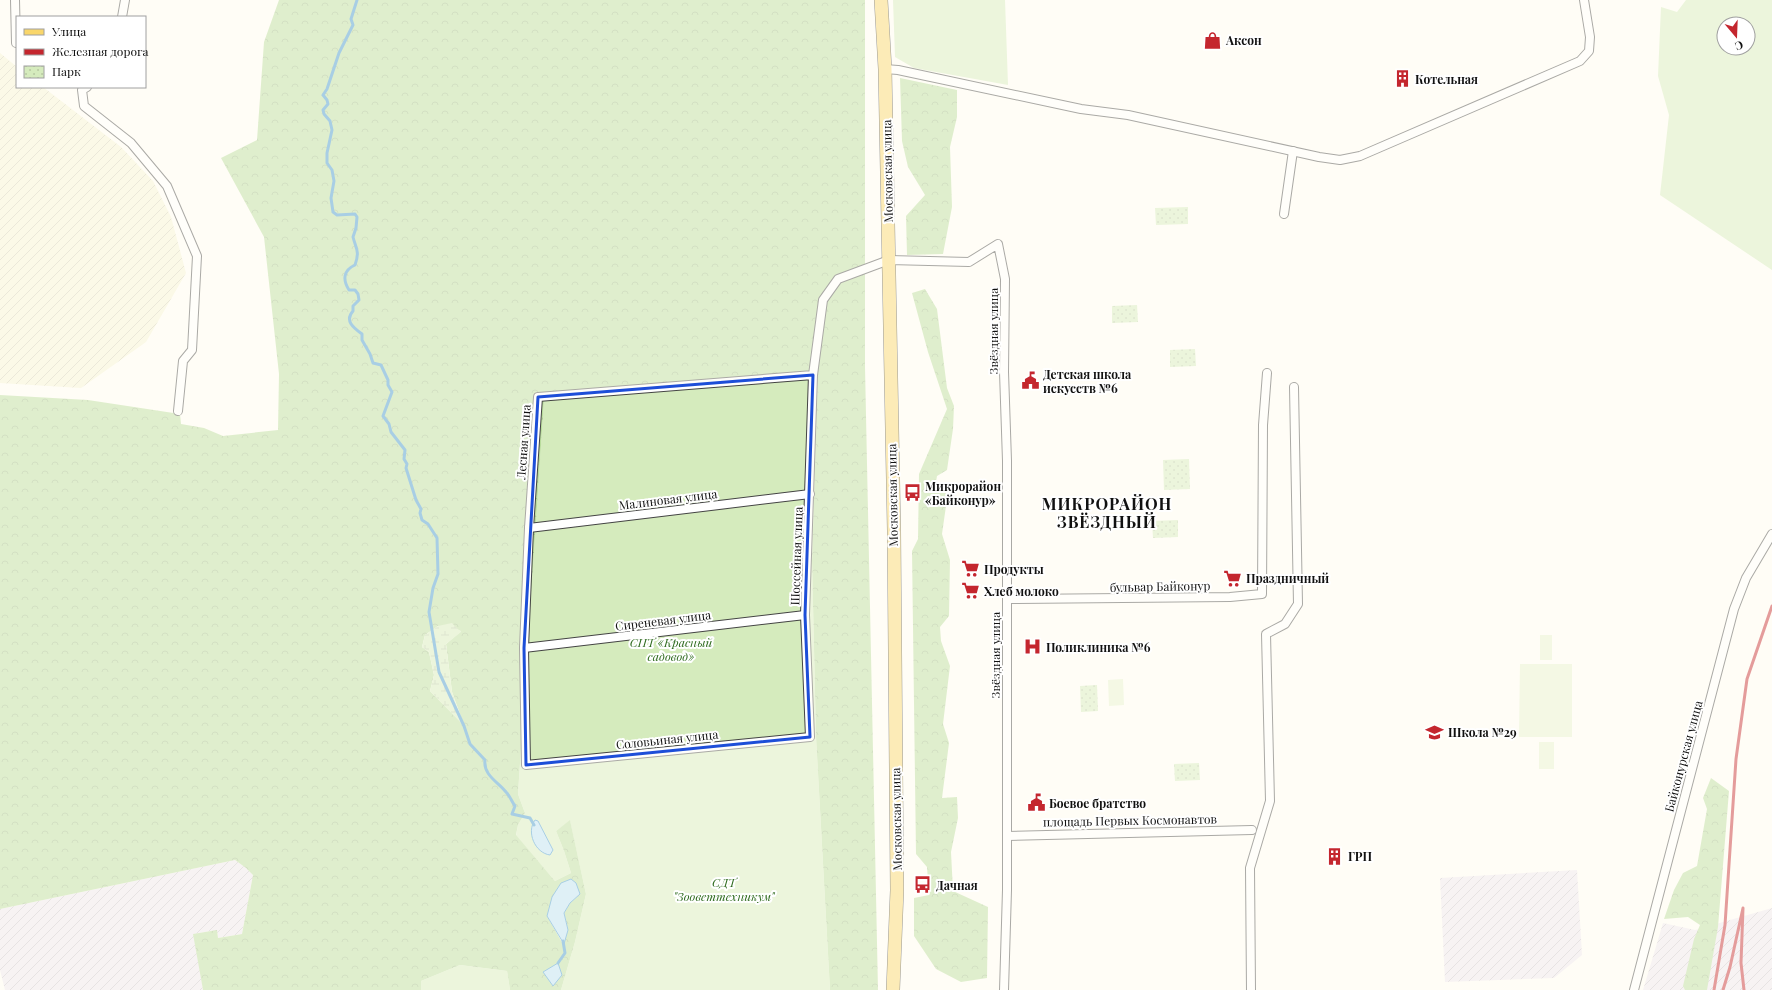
<svg xmlns="http://www.w3.org/2000/svg" width="1772" height="990" viewBox="0 0 1772 990" font-family="'Playfair Display',serif">
<defs>
<pattern id="industrial-furrows" width="10" height="10" patternUnits="userSpaceOnUse"><rect width="10" height="10" fill="#eee6ef"/><path d="M-1 1l2-2M0 10L10 0M9 11l2-2" fill="none" stroke="#cbc4cc"/></pattern>
<pattern id="farmland-furrows" width="10" height="10" patternUnits="userSpaceOnUse"><rect width="10" height="10" fill="#f6f3d4"/><path d="M-1 1l2-2M0 10L10 0M9 11l2-2" fill="none" stroke="#d2cfb5"/></pattern>
<pattern id="forest-crowns" width="20" height="18" patternUnits="userSpaceOnUse"><rect width="20" height="18" fill="#b9dc9c"/><path d="M2 6a3 3 0 1 1 6 0M12 15a3 3 0 1 1 6 0" fill="none" stroke="#9ebc85"/></pattern>
<pattern id="wetland-marsh" width="20" height="14" patternUnits="userSpaceOnUse"><rect width="20" height="14" fill="#d5ebbd"/><path d="M1 5h8M5 5V1M11 12h8M15 12V8" fill="none" stroke="#b6c8a1"/></pattern>
<pattern id="park-dots" width="8" height="8" patternUnits="userSpaceOnUse"><rect width="8" height="8" fill="#d5ebbd"/><path d="M2 2h.1M6 6h.1" fill="none" stroke="#b6c8a1" stroke-width="1.8" stroke-linecap="round"/></pattern>
</defs>
<rect width="100%" height="100%" fill="#fffdf5"/>
<g fill="url(#industrial-furrows)">
<path d="M 235,860 L 246,868 L 253,875 L 242,934 L 218,938 L 217,930 L 194,934 L 203,990 L 5,990 L 0,970 L 0,909 Z"/>
<path d="M 1577,870 L 1582,955 L 1554,978 L 1445,982 L 1440,878 Z"/>
<path d="M 1772,908 L 1772,990 L 1643,990 L 1663,923 L 1695,930 Z"/>
</g>
<path fill="url(#farmland-furrows)" d="M 0,53 L 17,67 L 17,87 L 43,87 L 121,147 L 153,181 L 171,217 L 186,273 L 146,342 L 81,388 L 0,383 Z"/>
<g fill="#d5ebbd" fill-rule="evenodd">
<path d="M 893,0 L 1005,0 L 1008,85 L 914,68 L 895,57 Z"/>
<path d="M 1686,0 L 1772,0 L 1772,270 L 1660,195 L 1669,115 L 1658,76 L 1661,7 L 1677,12 ZM 1724,24 L 1748,24 L 1748,48 L 1724,48 Z"/>
<path d="M 818,373 L 812,561 L 816,737 L 830,990 L 561,990 L 575,942 L 586,894 L 570,821 L 556,831 L 564,851 L 571,873 L 555,881 L 516,836 L 518,825 L 525,813 L 518,794 L 544,399 Z"/>
<path d="M 460,965 L 507,971 L 510,990 L 421,990 L 421,981 Z"/>
</g>
<g fill="url(#forest-crowns)" fill-rule="evenodd">
<path d="M 279,0 L 865,0 L 865,367 L 878,990 L 830,990 L 816,737 L 812,561 L 818,373 L 544,400 L 518,794 L 525,813 L 518,825 L 516,835 L 555,881 L 571,873 L 564,851 L 556,831 L 570,820 L 586,894 L 575,942 L 561,990 L 510,990 L 507,971 L 460,965 L 421,981 L 421,990 L 203,990 L 193,934 L 217,930 L 218,938 L 242,934 L 253,875 L 246,868 L 235,860 L 0,909 L 0,395 L 88,400 L 180,414 L 181,424 L 204,428 L 223,436 L 278,430 L 279,374 L 264,237 L 221,158 L 257,140 L 264,42 ZM 438,626 L 461,631 L 446,644 L 452,692 L 464,725 L 430,691 L 434,675 L 429,652 L 422,647 L 425,635 ZM 580,894 L 570,903 L 564,913 L 568,930 L 563,944 L 547,916 Z"/>
<path d="M 900,78 L 957,90 L 957,117 L 950,147 L 952,207 L 943,254 L 907,255 L 906,216 L 925,195 L 908,167 L 902,141 Z"/>
<path d="M 925,289 L 937,309 L 947,388 L 954,406 L 953,429 L 947,470 L 937,476 L 935,488 L 948,492 L 942,534 L 950,560 L 949,616 L 940,627 L 941,641 L 950,666 L 943,724 L 949,743 L 942,798 L 957,797 L 958,818 L 951,852 L 953,891 L 988,907 L 987,978 L 961,982 L 936,969 L 914,936 L 914,898 L 929,895 L 927,867 L 916,854 L 912,551 L 918,539 L 919,474 L 947,409 L 928,352 L 912,293 Z"/>
<path d="M 1711,778 L 1729,791 L 1718,927 L 1707,990 L 1685,990 L 1683,986 L 1694,939 L 1700,925 L 1688,917 L 1664,919 L 1674,890 L 1683,873 L 1697,866 L 1707,809 L 1703,798 Z"/>
</g>
<path fill="url(#wetland-marsh)" d="M 452,623 L 461,632 L 446,644 L 452,692 L 464,726 L 430,691 L 434,675 L 429,652 L 422,647 L 425,635 L 438,626 Z"/>
<g fill="url(#park-dots)">
<path d="M 1188,207 L 1188,224 L 1156,225 L 1155,208 Z"/>
<path d="M 1137,305 L 1138,322 L 1112,323 L 1112,306 Z"/>
<path d="M 1195,349 L 1196,366 L 1170,367 L 1170,350 Z"/>
<path d="M 1189,459 L 1190,489 L 1164,490 L 1163,460 Z"/>
<path d="M 1178,520 L 1178,537 L 1153,538 L 1152,521 Z"/>
<path d="M 1097,685 L 1098,711 L 1081,712 L 1080,686 Z"/>
<path d="M 1199,763 L 1200,780 L 1175,781 L 1174,764 Z"/>
</g>
<g fill="#e6f2cf">
<rect x="1540" y="635" width="12" height="25"/>
<path d="M 1520,664 L 1572,664 L 1572,737 L 1519,737 Z"/>
<path d="M 1123,679 L 1124,705 L 1109,706 L 1108,680 Z"/>
<rect x="1539" y="742" width="15" height="27"/>
</g>
<g fill="#b9e0f7" stroke="#3f96cf">
<path d="M 535,820 L 538,821 L 553,850 L 550,855 C 535,853 526,832 535,820 Z"/>
<path d="M 571,879 L 576,883 L 580,894 L 570,903 L 564,913 L 568,930 L 564,944 L 547,916 L 552,897 L 561,883 Z"/>
<path d="M 558,963 L 562,975 L 553,986 L 543,972 Z"/>
</g>
<g fill="none" stroke-linecap="round" stroke-linejoin="round">
<g stroke="#3f96cf" stroke-width="3">
<path d="M 357,0 L 351,19 L 353,25 L 339,53 L 327,89 L 323,95 L 327,100 L 328,104 L 323,110 L 324,114 L 330,121 L 332,130 L 327,153 L 327,163 L 332,170 L 334,181 L 331,198 L 333,212 L 337,215 L 355,214 L 357,217 L 356,228 L 353,237 C 356,249 360,251 355,265 C 344,270 342,279 349,290 L 355,290 L 358,294 L 359,300 L 353,306 L 353,311 C 344,321 354,328 362,334 L 362,340 L 370,354 L 373,363 L 381,365 L 388,380 L 388,385 L 392,392 L 383,416 L 389,424 L 391,432 L 405,450 L 404,459 L 407,464 L 406,468 L 416,500 L 421,509 L 420,513 L 422,520 L 428,524 L 437,538 L 438,574 L 433,588 L 429,612 L 439,672 L 464,726 L 470,744 L 485,760 C 483,775 498,782 506,792 C 510,796 512,802 515,806 L 512,814 L 530,818 L 534,825"/>
<path d="M 558,963 L 565,953 L 563,941"/>
</g>
<defs>
<g id="street">
<path d="M 15,0 L 16,43"/>
<path d="M 122,17 L 125,0"/>
<path d="M 885,69 L 898,70 L 1081,109 L 1128,115 L 1319,157 L 1340,160 L 1360,156 L 1580,61 L 1589,51 L 1590,37 L 1584,0"/>
<path d="M 87,87 L 82,90 L 84,106 L 131,143 L 167,186 L 197,256 L 192,350 L 183,361 L 178,411"/>
<path d="M 1284,214 L 1293,151"/>
<path d="M 813,375 L 538,397 L 529,528 L 524,648 L 526,765 L 810,737 L 805,615 L 813,375 L 823,300 L 838,279 L 889,260 L 969,262 L 998,244 L 1005,279 L 1004,372 L 1007,461 L 1007,890 L 1004,990"/>
<path d="M 529,528 L 810,494"/>
<path d="M 1007,599 L 1230,597 L 1262,594 L 1263,425 L 1267,373"/>
<path d="M 524,648 L 805,615"/>
<path d="M 1007,836 L 1252,830"/>
<path d="M 1251,990 L 1250,868 L 1270,801 L 1266,634 L 1285,624 L 1298,604 L 1294,387"/>
<path d="M 1634,990 L 1734,609 L 1746,578 L 1772,534"/>
</g>
<path id="primary" d="M 881,0 L 885,69 L 894,531 L 897,890 L 893,990"/>
</defs>
<use href="#street" stroke="#444" stroke-width="10"/>
<use href="#primary" stroke="#222" stroke-width="14"/>
<use href="#street" stroke="#fff" stroke-width="8"/>
<use href="#primary" stroke="#f9d66b" stroke-width="13"/>
<g stroke="#c4262e" stroke-width="3">
<path d="M 1714,990 L 1725,925 L 1736,759 L 1747,679 L 1772,606"/>
<path d="M 1723,990 L 1730,967 L 1743,908 L 1741,963 L 1744,990"/>
</g>
</g>
<path d="M0 0H1772V990H0ZM 813,375 L 805,615 L 810,737 L 526,765 L 524,648 L 538,397 Z" fill="#fffdf5" fill-opacity=".55" fill-rule="evenodd"/>
<path fill="none" stroke="#1d4ed8" stroke-width="3" stroke-linejoin="round" d="M 813,375 L 805,615 L 810,737 L 526,765 L 524,648 L 538,397 Z"/>
<defs>
<symbol id="shop-bare" viewBox="-9 -9 18 18"><path d="M-5-2.5h2.3a2.7 3.5 0 0 1 5.4 0H5L5.5 6h-11ZM-1.5-2.5h3a1.5 2.3 0 0 0-3 0Z" fill="#c4262e" stroke="#fff" stroke-width="2.5" paint-order="stroke"/></symbol>
<symbol id="building-bare" viewBox="-9 -9 18 18"><path d="M-4-6H4V6H1V3H-1V6H-4ZM-2.5-4.3h1.7v1.8h-1.7ZM.8-4.3h1.7v1.8H.8ZM-2.5-1h1.7V.8h-1.7ZM.8-1h1.7V.8H.8Z" fill="#c4262e" stroke="#fff" stroke-width="2.5" paint-order="stroke"/></symbol>
<symbol id="civic-bare" viewBox="-9 -9 18 18"><path d="M-.6-6.5H3V-4.5H.6V-3L4-1V1h2V6H-6V1h2V-1L-.6-3ZM-1.2 2.5V6h2.4V2.5Z" fill="#c4262e" stroke="#fff" stroke-width="2.5" paint-order="stroke"/></symbol>
<symbol id="bus-bare" viewBox="-9 -9 18 18"><path d="M-5-6H5V4H4V6H2V4H-2V6H-4V4H-5ZM-3.5-4V0h7V-4ZM-3.5 1.2v1.5H-2V1.2ZM2 1.2v1.5H3.5V1.2Z" fill="#c4262e" stroke="#fff" stroke-width="2.5" paint-order="stroke"/></symbol>
<symbol id="supermarket-bare" viewBox="-9 -9 18 18"><path d="M-6-5.5h2.5l.6 2H6L4.5 2H-2.5L-4.4-4H-6ZM-1.5 3.2a1.3 1.3 0 1 0 .1 0ZM3 3.2a1.3 1.3 0 1 0 .1 0Z" fill="#c4262e" stroke="#fff" stroke-width="2.5" paint-order="stroke"/></symbol>
<symbol id="hospital-bare" viewBox="-9 -9 18 18"><path d="M-5-5h3v3.5h4V-5h3V5h-3V1.5h-4V5h-3Z" fill="#c4262e" stroke="#fff" stroke-width="2.5" paint-order="stroke"/></symbol>
<symbol id="school-bare" viewBox="-9 -9 18 18"><path d="M0-5L7-2L0 1L-7-2ZM-4 1L0 2.5L4 1V4Q0 6-4 4Z" fill="#c4262e" stroke="#fff" stroke-width="2.5" paint-order="stroke"/></symbol>
</defs>
<g fill-rule="evenodd">
<use href="#shop-bare" x="1200" y="28" width="25" height="25"/>
<use href="#building-bare" x="1390" y="66" width="25" height="25"/>
<use href="#civic-bare" x="1018" y="368" width="25" height="25"/>
<use href="#bus-bare" x="900" y="480" width="25" height="25"/>
<use href="#supermarket-bare" x="958" y="556" width="25" height="25"/>
<use href="#supermarket-bare" x="1220" y="566" width="25" height="25"/>
<use href="#supermarket-bare" x="958" y="578" width="25" height="25"/>
<use href="#hospital-bare" x="1020" y="634" width="25" height="25"/>
<use href="#school-bare" x="1422" y="720" width="25" height="25"/>
<use href="#civic-bare" x="1024" y="790" width="25" height="25"/>
<use href="#building-bare" x="1322" y="844" width="25" height="25"/>
<use href="#bus-bare" x="910" y="872" width="25" height="25"/>
</g>
<g text-anchor="middle" dominant-baseline="central" stroke-width="4" stroke-linejoin="round" paint-order="stroke">
<g font-size="12" font-weight="bold" fill="#111" stroke="#fff" text-anchor="start">
<text x="1226" y="40">Аксон</text>
<text x="1415" y="79">Котельная</text>
<text x="1043" y="374">Детская школа<tspan x="1043" dy="14">искусств №6</tspan></text>
<text x="925" y="486">Микрорайон<tspan x="925" dy="14">«Байконур»</tspan></text>
<text x="984" y="569">Продукты</text>
<text x="1246" y="578">Праздничный</text>
<text x="984" y="591">Хлеб молоко</text>
<text x="1046" y="647">Поликлиника №6</text>
<text x="1448" y="732">Школа №29</text>
<text x="1049" y="803">Боевое братство</text>
<text x="1348" y="856">ГРП</text>
<text x="936" y="885">Дачная</text>
</g>
<g font-size="12" fill="#111" stroke="#fff">
<text transform="translate(887 171) rotate(-91)">Московская улица</text>
<text transform="translate(993 331) rotate(-90)">Звёздная улица</text>
<text transform="translate(523 442) rotate(-86)">Лесная улица</text>
<text transform="translate(892 495) rotate(-91)">Московская улица</text>
<text transform="translate(668 499) rotate(-7)">Малиновая улица</text>
<text transform="translate(796 556) rotate(-88)">Шоссейная улица</text>
<text transform="translate(1160 586) rotate(-1)">бульвар Байконур</text>
<text transform="translate(663 620) rotate(-7)">Сиреневая улица</text>
<text transform="translate(995 655) rotate(-90)">Звёздная улица</text>
<text transform="translate(667 739) rotate(-6)">Соловьиная улица</text>
<text transform="translate(1683 756) rotate(-75)">Байконурская улица</text>
<text transform="translate(896 819) rotate(-91)">Московская улица</text>
<text transform="translate(1130 820) rotate(-1)">площадь Первых Космонавтов</text>
</g>
<g font-size="12" font-style="italic" fill="#2f6b1f" stroke="#fff">
<text x="671" y="642">СНТ «Красный<tspan x="671" dy="14">садовод»</tspan></text>
<text x="724" y="882">СДТ<tspan x="724" dy="14">"Зооветтехникум"</tspan></text>
</g>
<g font-size="16" font-weight="bold" letter-spacing="1" fill="#111" stroke="#fff">
<text x="1107" y="503">МИКРОРАЙОН<tspan x="1107" dy="18">ЗВЁЗДНЫЙ</tspan></text>
</g>
</g>
<rect x="16" y="16" width="130" height="72" fill="#ffffff" stroke="#a0a0a0"/>
<rect x="24" y="29" width="20" height="6" fill="#f9d66b" stroke="#a0a0a0"/>
<text x="52" y="36" font-size="12" fill="#111111">Улица</text>
<rect x="24" y="49" width="20" height="6" fill="#c4262e" stroke="#a0a0a0"/>
<text x="52" y="56" font-size="12" fill="#111111">Железная дорога</text>
<rect x="24" y="66" width="20" height="12" fill="url(#park-dots)" stroke="#a0a0a0"/>
<text x="52" y="76" font-size="12" fill="#111111">Парк</text>
<g transform="translate(1736 36) rotate(161)"><circle r="19" fill="#ffffff" stroke="#a0a0a0"/>
<path d="M0-3L7 15L0 10L-7 15Z" fill="#c4262e"/>
<text y="-6" font-size="11" font-weight="bold" text-anchor="middle" fill="#111111">С</text>
</g>
</svg>
